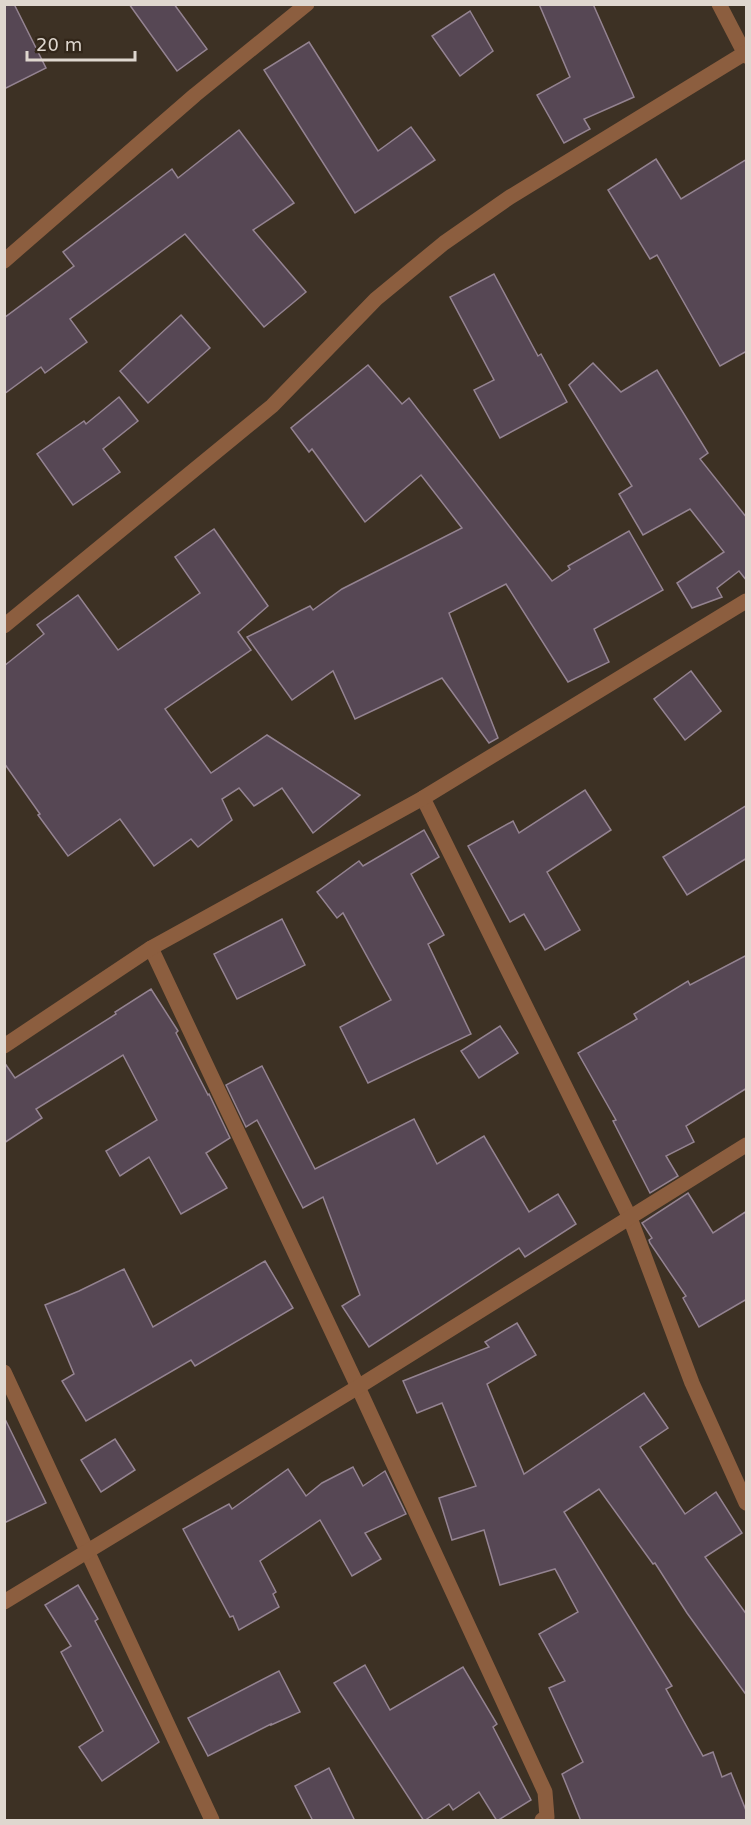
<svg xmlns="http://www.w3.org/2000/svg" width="751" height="1825" viewBox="0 0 751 1825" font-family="'DejaVu Sans',sans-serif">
<rect width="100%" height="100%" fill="#3d3124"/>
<g fill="#564754" stroke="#948391" stroke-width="1.5">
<path d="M 4,4 L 14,4 L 46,68 L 4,89 Z"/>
<path d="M 129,4 L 174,4 L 207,49 L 177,71 Z"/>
<path d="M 539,4 L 593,4 L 634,97 L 584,119 L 590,129 L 564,143 L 537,95 L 570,77 Z"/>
<path d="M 470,11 L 493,51 L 460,76 L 432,36 Z"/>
<path d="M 309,42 L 378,151 L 411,127 L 435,160 L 355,213 L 264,70 Z"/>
<path d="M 239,130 L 294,203 L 253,230 L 306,292 L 264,327 L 185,234 L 70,319 L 87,342 L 45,373 L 41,367 L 4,394 L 4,318 L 74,266 L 63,252 L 172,169 L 178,178 Z"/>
<path d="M 656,159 L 681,199 L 747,159 L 747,351 L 720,366 L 657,255 L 650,259 L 608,190 Z"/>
<path d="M 494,274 L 538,356 L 541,354 L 567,402 L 500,438 L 474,390 L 494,380 L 450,297 Z"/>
<path d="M 181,315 L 210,348 L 148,403 L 120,371 Z"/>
<path d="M 593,363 L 621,392 L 657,370 L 708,453 L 700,459 L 747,518 L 747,581 L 739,571 L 717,588 L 722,597 L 692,608 L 677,583 L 724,552 L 690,509 L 643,535 L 619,494 L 632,486 L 569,385 Z"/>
<path d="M 368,365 L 402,404 L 409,398 L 552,581 L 570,569 L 568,566 L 629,531 L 663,590 L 594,629 L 609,662 L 568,682 L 506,584 L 449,613 L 498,738 L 489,743 L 442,678 L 355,719 L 333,671 L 292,700 L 247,637 L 310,606 L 313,610 L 342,589 L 462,528 L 421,475 L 365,522 L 312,449 L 309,452 L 291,428 Z"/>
<path d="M 119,397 L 138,421 L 103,449 L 120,472 L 73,505 L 37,454 L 84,421 L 86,424 Z"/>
<path d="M 214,529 L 268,606 L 238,632 L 251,650 L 165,709 L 211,773 L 267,735 L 360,795 L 313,833 L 282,788 L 254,806 L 239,788 L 222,799 L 232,820 L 198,847 L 191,839 L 154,866 L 120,819 L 68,856 L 38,815 L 40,814 L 4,763 L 4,666 L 44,634 L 37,625 L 78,595 L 118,650 L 200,593 L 175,557 Z"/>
<path d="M 691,671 L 721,711 L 685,740 L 654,699 Z"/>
<path d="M 585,790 L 611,830 L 547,872 L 580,930 L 545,950 L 524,914 L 510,922 L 468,846 L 513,821 L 519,833 Z"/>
<path d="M 747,805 L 747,858 L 687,895 L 663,857 Z"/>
<path d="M 424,830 L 439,857 L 411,874 L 444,935 L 428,944 L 471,1034 L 368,1083 L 340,1027 L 391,1000 L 343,913 L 337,918 L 317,892 L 359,861 L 363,866 Z"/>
<path d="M 282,919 L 305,965 L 237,999 L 214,954 Z"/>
<path d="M 747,955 L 747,1088 L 686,1126 L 694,1142 L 666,1156 L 678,1176 L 650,1193 L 613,1121 L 616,1120 L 578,1053 L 637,1019 L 634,1014 L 688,981 L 690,985 Z"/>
<path d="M 151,989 L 178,1031 L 176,1033 L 208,1095 L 209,1094 L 230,1138 L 206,1153 L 227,1188 L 181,1214 L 149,1157 L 120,1176 L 106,1151 L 157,1120 L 123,1055 L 36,1109 L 42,1118 L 4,1143 L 4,1062 L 15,1078 L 116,1014 L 115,1012 Z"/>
<path d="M 500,1026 L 518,1053 L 479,1078 L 461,1051 Z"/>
<path d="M 262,1066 L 315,1169 L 414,1119 L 437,1164 L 484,1136 L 529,1212 L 558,1194 L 576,1224 L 525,1257 L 519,1248 L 369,1347 L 342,1306 L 360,1295 L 323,1197 L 303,1208 L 257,1120 L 246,1127 L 226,1085 Z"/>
<path d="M 688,1193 L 713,1233 L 747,1211 L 747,1299 L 699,1327 L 683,1298 L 686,1296 L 650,1243 L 649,1240 L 652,1238 L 642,1223 Z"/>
<path d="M 265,1261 L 293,1308 L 195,1366 L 191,1360 L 86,1421 L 62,1381 L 74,1374 L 45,1305 L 79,1291 L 124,1269 L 153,1327 Z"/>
<path d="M 517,1323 L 536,1355 L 487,1384 L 524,1474 L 644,1393 L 668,1428 L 640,1447 L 685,1514 L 716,1492 L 742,1533 L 705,1557 L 747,1615 L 747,1696 L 687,1613 L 655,1563 L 653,1564 L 599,1489 L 564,1512 L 672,1686 L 666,1689 L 703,1756 L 713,1752 L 722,1777 L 731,1773 L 747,1813 L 747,1821 L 581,1821 L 562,1774 L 583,1762 L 549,1688 L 565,1681 L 539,1634 L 578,1612 L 555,1569 L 500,1585 L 484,1530 L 452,1540 L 439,1498 L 476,1486 L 442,1403 L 417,1413 L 403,1381 L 489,1347 L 485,1342 Z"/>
<path d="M 4,1417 L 46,1503 L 4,1523 Z"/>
<path d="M 115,1439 L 135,1470 L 101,1492 L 81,1460 Z"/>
<path d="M 353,1467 L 363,1486 L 385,1471 L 406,1514 L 365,1533 L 381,1559 L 352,1576 L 320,1520 L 260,1561 L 276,1592 L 273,1594 L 279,1607 L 239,1630 L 233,1616 L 230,1617 L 183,1529 L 229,1504 L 232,1509 L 288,1469 L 306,1496 L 322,1483 Z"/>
<path d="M 78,1585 L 98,1619 L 95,1621 L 159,1742 L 102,1781 L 79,1747 L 103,1731 L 61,1652 L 71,1646 L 45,1605 Z"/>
<path d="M 365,1665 L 390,1710 L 463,1667 L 497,1724 L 493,1727 L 531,1800 L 497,1821 L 479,1792 L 453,1810 L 449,1804 L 424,1821 L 334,1683 Z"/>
<path d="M 279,1671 L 300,1712 L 271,1725 L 271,1724 L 208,1756 L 188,1718 Z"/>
<path d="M 329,1768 L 355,1821 L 313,1821 L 295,1786 Z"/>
</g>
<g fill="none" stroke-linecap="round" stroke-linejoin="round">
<g stroke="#8c5e3f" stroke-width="15">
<path d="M 719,4 L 746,56"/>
<path d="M 4,261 L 195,95 L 307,4"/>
<path d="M 4,626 L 272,406 L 376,299 L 444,243 L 510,197 L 745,53"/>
<path d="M 423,798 L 630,1218 L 692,1383 L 746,1503"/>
<path d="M 151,948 L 358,1387 L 545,1792 L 547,1817 L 542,1820"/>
<path d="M 4,1046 L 151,948 L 423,798 L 746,601"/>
<path d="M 4,1372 L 212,1820"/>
<path d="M 4,1602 L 358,1387 L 746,1145"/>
</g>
</g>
<rect width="751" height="1825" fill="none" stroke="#dfd7cf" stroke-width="12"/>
<path d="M27 51v9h108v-9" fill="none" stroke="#dfd7cf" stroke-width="3"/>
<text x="36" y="51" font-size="18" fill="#dfd7cf" stroke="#33271a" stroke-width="4.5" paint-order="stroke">20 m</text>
</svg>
